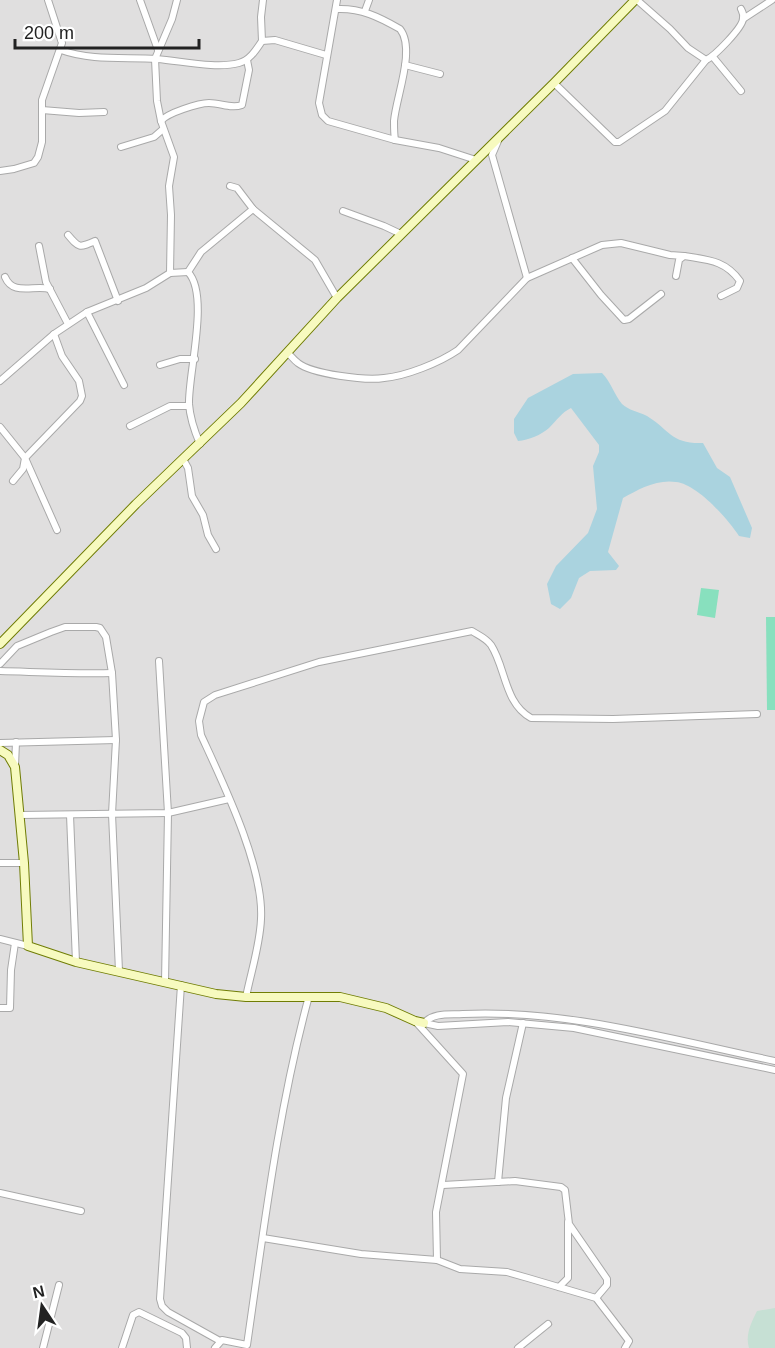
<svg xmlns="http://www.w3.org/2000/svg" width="775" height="1348" viewBox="0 0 775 1348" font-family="Helvetica,sans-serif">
<rect width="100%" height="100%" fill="#f2efe9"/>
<rect fill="#e0dfdf" x="0" y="0" width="775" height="1348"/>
<path fill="#c6e0d4" d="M 775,1308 L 775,1348 L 749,1348 C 745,1335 751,1323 757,1311 Z"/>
<g fill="#88e0be">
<path d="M 701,588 L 719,590 L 715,618 L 697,615 Z"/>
<path d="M 766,617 L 775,617 L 775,710 L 767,710 Z"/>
</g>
<path fill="#aad3df" d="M 602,373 C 611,382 614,394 622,404 C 628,410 639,412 647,416 C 671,431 671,444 703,443 L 717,468 L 730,477 L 752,528 L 750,538 L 739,536 C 728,519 697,484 676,482 C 657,479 639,489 623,498 L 608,552 L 619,566 L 616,570 L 590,571 L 579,578 L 571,598 L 560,609 L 551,604 L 547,584 L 556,566 L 588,533 L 597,509 L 593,466 L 599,452 L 599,445 L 571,408 C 561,413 557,420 549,428 C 541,435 529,440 518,441 L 514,433 L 514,419 L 528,398 L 573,374 Z"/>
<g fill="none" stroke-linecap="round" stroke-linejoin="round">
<defs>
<g id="street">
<path d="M 140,0 L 158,50"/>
<path d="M 337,0 L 319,103 L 322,115 L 328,121 L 395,140 L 439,148 L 476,160"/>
<path d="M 637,0 L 670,29 L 688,48 L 706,60"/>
<path d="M 337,9 C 361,8 379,17 400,29 C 416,49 396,97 394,121 C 394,127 394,134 395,140"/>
<path d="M 365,11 L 369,0"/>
<path d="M 743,19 L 772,0"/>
<path d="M 262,41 L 275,40 L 326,55"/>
<path d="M 61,50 C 92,61 124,57 157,59 C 182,61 216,69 239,63 C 250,60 256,50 262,41 L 261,17 L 263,0"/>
<path d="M 713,57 L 741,91"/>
<path d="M 405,65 L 440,74"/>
<path d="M 554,83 L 615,142 L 619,142 L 665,111 L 706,60 C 715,56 742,28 743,19 C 744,14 743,13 741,9"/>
<path d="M 42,110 L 79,113 L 104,112"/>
<path d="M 161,121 C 167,113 199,103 209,103 C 221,103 231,109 242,105 L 249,70 L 247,60"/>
<path d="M 498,141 L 492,155 L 527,278"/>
<path d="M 121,147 L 154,137 L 162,130"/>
<path d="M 0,171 L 14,169 L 34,163 L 38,157 L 42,142 L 42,100 L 62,43 L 48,0"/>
<path d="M 230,186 L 237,188 L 253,209 L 315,260 L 337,298"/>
<path d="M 343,211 L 384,226 L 401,234"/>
<path d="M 68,235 C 79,248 79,248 95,241 L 118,301"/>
<path d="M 39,246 L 46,282 L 68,324"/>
<path d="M 684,256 C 708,260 725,260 740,281 L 737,288 L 721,296"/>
<path d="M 572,258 L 601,295 L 624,320 L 629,319 L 661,294"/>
<path d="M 188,272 C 210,295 188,374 189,404 C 190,418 194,430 200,444"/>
<path d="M 188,272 L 201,252 L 253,209"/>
<path d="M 170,273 L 171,215 L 169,186 L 174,157 L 161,121 L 157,101 L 155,59 L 172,19 L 177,0"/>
<path d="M 5,277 C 13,296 33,285 50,289"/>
<path d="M 87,312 L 124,385"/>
<path d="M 288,353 C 291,356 294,360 298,363 C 312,374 366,381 384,378 C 406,376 439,363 458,350 L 527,278 L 602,245 L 621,243 L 670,255 L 684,256 L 679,260 L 676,276"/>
<path d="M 160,365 L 180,359 L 195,359"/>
<path d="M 0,381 L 54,334 L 87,312 L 146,288 L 170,273 L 188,272"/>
<path d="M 130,426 L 170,406 L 189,406"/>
<path d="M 0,427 L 25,458 L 57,530"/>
<path d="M 183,459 L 188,468 L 192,496 L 203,515 L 208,535 L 216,549"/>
<path d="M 13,481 L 23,469 L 25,458 L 80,401 L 82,396 L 79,381 L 62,356 L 54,334"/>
<path d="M 159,661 L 168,813 L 165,982"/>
<path d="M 0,664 L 17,646 L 51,632 L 65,627 L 96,627 L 100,628 L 106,637 L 112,673 L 116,740 L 112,814 L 119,971"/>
<path d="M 0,671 C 38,672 74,674 112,673"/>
<path d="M 0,743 L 116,740"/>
<path d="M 15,766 L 16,742"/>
<path d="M 20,815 L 168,813 L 229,799"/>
<path d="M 70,815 L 76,962"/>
<path d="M 0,863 L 24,863"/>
<path d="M 0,939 L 28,946"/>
<path d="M 181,985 L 160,1299 L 162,1306 L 168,1312 L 220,1341"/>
<path d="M 246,997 C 251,972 260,945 261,919 C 264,867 223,783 201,735 L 199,721 L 204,702 L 215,695 L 319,662 L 472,631 C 478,635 486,638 491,645 C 506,668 504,703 531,718 L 613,719 L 757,714"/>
<path d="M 0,1008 L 10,1008 L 11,970 L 15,943"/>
<path d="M 415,1021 L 463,1074 L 436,1212 L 437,1260 L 460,1269 L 507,1272 L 528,1278 L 596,1298 L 629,1341 L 625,1348"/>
<path d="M 424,1023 C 434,1012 450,1015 463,1014 C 568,1009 673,1040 775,1061"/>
<path d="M 424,1023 L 438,1026 L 508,1022 L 574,1028 L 775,1070"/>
<path d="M 498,1182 L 506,1098 L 523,1023"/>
<path d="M 443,1185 L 515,1181 L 561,1187 L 565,1190 L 569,1224 L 607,1279 L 607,1285 L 596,1298"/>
<path d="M 0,1193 L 81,1211"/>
<path d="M 263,1238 L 361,1254 L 437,1260"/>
<path d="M 559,1287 L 568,1278 L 568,1222"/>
<path d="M 43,1348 L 59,1285"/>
<path d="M 122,1348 L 133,1315 L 139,1312 L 182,1333 L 186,1338 L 187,1348"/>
<path d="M 215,1348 L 222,1340 L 247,1345 C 264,1228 278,1110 309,996"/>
<path d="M 518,1348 L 548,1324"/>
</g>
<g id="secondary">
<path d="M 0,644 L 136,504 L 241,403 L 337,298 L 554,83 L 635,0"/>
<path d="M 0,750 L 8,755 L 15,767 L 24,863 L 28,946 L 76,962 L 216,994 L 246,997 L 340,997 L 386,1008 L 415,1021 L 424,1023"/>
</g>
</defs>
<use href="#street" stroke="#a9a9a9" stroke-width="8"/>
<use href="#secondary" stroke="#707d05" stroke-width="10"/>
<use href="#street" stroke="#fff" stroke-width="6"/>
<use href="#secondary" stroke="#f7fabf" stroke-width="8"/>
</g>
<g transform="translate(42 1306) rotate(347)" stroke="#ffffff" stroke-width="4.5" paint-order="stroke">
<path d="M0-4.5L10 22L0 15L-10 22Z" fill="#222222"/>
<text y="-9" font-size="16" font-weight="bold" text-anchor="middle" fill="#222222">N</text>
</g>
<path d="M15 39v9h184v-9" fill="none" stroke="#222222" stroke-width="3"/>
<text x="24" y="39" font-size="18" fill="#222222" stroke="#ffffff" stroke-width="4.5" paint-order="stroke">200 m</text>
</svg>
